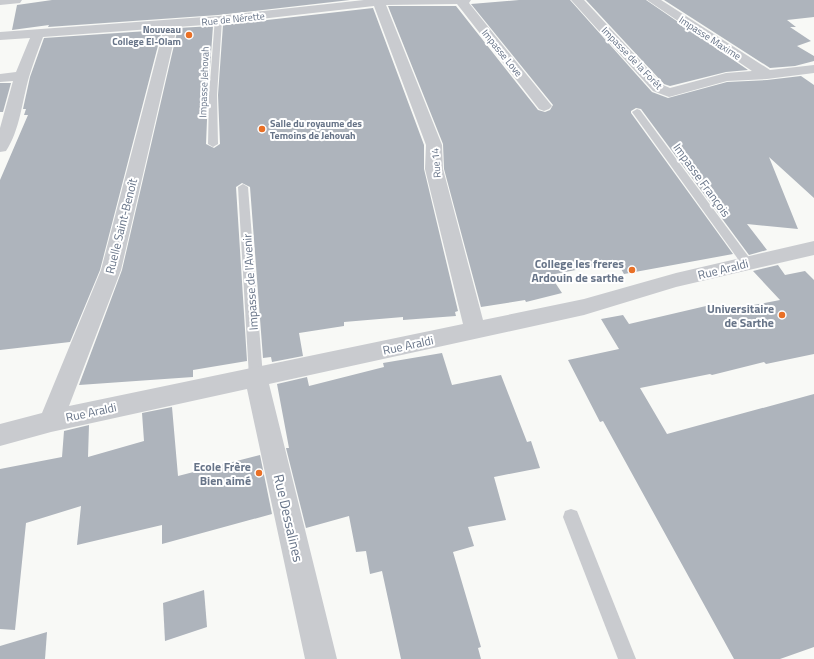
<svg xmlns="http://www.w3.org/2000/svg" width="814" height="659" viewBox="0 0 814 659" font-family="'Titillium Web',sans-serif">
<rect width="100%" height="100%" fill="#f8f9f6"/>
<g fill="#aeb4bc">
<path d="M 52,0 L 350,0 L 218,15 L 48,27 L 49,25 L 12,30 L 17,5 Z"/>
<path d="M 519,0 L 570,0 L 652,92 L 668,98 L 727,82 L 767,80 L 801,76 L 814,85 L 814,198 L 769,157 L 798,229 L 747,224 L 767,250 L 749,255 L 641,109 L 636,108 L 631,111 L 631,113 L 733,254 L 624,274 L 617,262 L 550,275 L 562,293 L 526,302 L 525,300 L 481,307 L 444,169 L 443,144 L 388,6 L 456,6 L 538,110 L 545,112 L 550,110 L 553,105 L 471,4 Z"/>
<path d="M 586,0 L 646,0 L 748,70 L 726,72 L 670,86 L 664,84 Z"/>
<path d="M 664,0 L 814,0 L 814,17 L 787,20 L 796,27 L 790,27 L 811,41 L 797,46 L 814,56 L 814,61 L 795,66 L 770,68 Z"/>
<path d="M 373,8 L 424,145 L 424,169 L 458,311 L 455,312 L 456,316 L 403,320 L 403,317 L 344,322 L 344,326 L 299,333 L 303,356 L 272,362 L 271,357 L 263,358 L 250,187 L 242,183 L 236,187 L 247,361 L 193,370 L 193,377 L 79,385 L 122,270 L 178,28 L 213,26 L 208,95 L 206,144 L 214,148 L 220,144 L 218,95 L 223,25 Z"/>
<path d="M 162,30 L 100,270 L 70,342 L 0,350 L 0,180 L 28,115 L 24,115 L 26,109 L 23,109 L 30,77 L 44,38 Z"/>
<path d="M 0,83 L 11,83 L 3,112 L 0,112 Z"/>
<path d="M 778,265 L 785,275 L 805,271 L 814,280 L 814,354 L 766,364 L 764,362 L 712,375 L 710,374 L 640,388 L 667,434 L 814,394 L 814,647 L 780,659 L 734,659 L 603,421 L 600,422 L 568,360 L 619,349 L 601,319 L 623,315 L 629,324 L 706,306 L 712,313 L 780,300 L 753,271 Z"/>
<path d="M 442,353 L 452,385 L 501,375 L 527,442 L 531,441 L 540,468 L 494,477 L 506,520 L 468,527 L 474,546 L 453,552 L 481,647 L 478,648 L 481,659 L 401,659 L 382,571 L 370,574 L 366,551 L 356,552 L 349,516 L 306,528 L 286,448 L 289,448 L 277,384 L 307,377 L 309,386 L 384,367 L 383,363 Z"/>
<path d="M 172,407 L 178,476 L 260,455 L 272,514 L 162,544 L 162,525 L 77,545 L 81,506 L 26,523 L 15,630 L 0,629 L 0,469 L 62,457 L 64,431 L 89,425 L 88,457 L 144,441 L 142,413 Z"/>
<path d="M 204,590 L 207,627 L 165,641 L 163,603 Z"/>
<path d="M 47,632 L 45,659 L 0,659 L 0,646 Z"/>
</g>
<g fill="none" stroke-linecap="round" stroke-linejoin="round">
<g fill="#c9cbcf" fill-rule="evenodd">
<path d="M 215,18 L 218,18 L 222,20 L 217,95 L 218,144 L 213,147 L 208,144 L 209,95 Z"/>
<path d="M 637,109 L 640,110 L 751,260 L 753,263 L 751,266 L 747,267 L 743,266 L 632,112 Z"/>
<path d="M 243,184 L 248,187 L 263,377 L 261,381 L 256,383 L 251,381 L 249,377 L 238,187 Z"/>
<path d="M 571,509 L 577,511 L 636,659 L 618,659 L 563,517 L 565,511 Z"/>
</g>
<g fill="#c9cbcf" fill-rule="evenodd">
<path d="M 0,0 L 22,0 L 20,3 L 0,5 Z"/>
<path d="M 364,0 L 471,0 L 469,3 L 552,106 L 549,109 L 544,111 L 539,109 L 457,4 L 386,5 L 442,145 L 443,169 L 483,320 L 584,299 L 676,273 L 814,241 L 814,255 L 676,287 L 584,315 L 269,384 L 337,659 L 305,659 L 247,389 L 51,432 L 0,446 L 0,424 L 42,413 L 101,270 L 164,28 L 43,37 C 38,50 33,64 29,77 C 22,101 20,130 6,151 L 0,152 L 0,128 L 13,81 L 0,82 L 0,74 L 16,72 L 30,38 L 0,40 L 0,32 L 218,16 ZM 374,6 L 426,145 L 425,169 L 463,324 L 69,406 L 121,270 L 177,27 L 218,24 Z"/>
<path d="M 571,0 L 584,0 L 663,85 L 670,88 L 726,73 L 752,71 L 647,0 L 661,0 L 770,70 L 814,65 L 814,73 L 767,79 L 727,81 L 669,97 L 653,91 Z"/>
</g>
</g>
<g fill="#e97026" stroke="#fff" stroke-width="1.5">
<circle cx="189" cy="35" r="4"/>
<circle cx="262" cy="129" r="4"/>
<circle cx="632" cy="270" r="4"/>
<circle cx="782" cy="315" r="4"/>
<circle cx="259" cy="473" r="4"/>
</g>
<g text-anchor="middle" dominant-baseline="central" stroke-width="4" stroke-linejoin="round" paint-order="stroke">
<g font-size="10" fill="#677488" stroke="#fff">
<text transform="translate(233 19) rotate(-6)">Rue de Nérette</text>
<text transform="translate(710 38) rotate(33)">Impasse Maxime</text>
<text transform="translate(502 53) rotate(51)">Impasse Love</text>
<text transform="translate(632 58) rotate(46)">Impasse de la Forêt</text>
<text transform="translate(204 82) rotate(-88)">Impasse Jehovah</text>
<text transform="translate(436 163) rotate(-95)">Rue 14</text>
</g>
<g font-size="10" font-weight="bold" fill="#677488" stroke="#fff" text-anchor="end">
<text x="181" y="29">Nouveau<tspan x="181" dy="12">College El-Olam</tspan></text>
<text x="270" y="123" text-anchor="start">Salle du royaume des<tspan x="270" dy="12">Temoins de Jehovah</tspan></text>
</g>
<g font-size="12" fill="#677488" stroke="#fff">
<text transform="translate(702 180) rotate(54)">Impasse François</text>
<text transform="translate(121 226) rotate(-76)">Ruelle Saint-Benoît</text>
<text transform="translate(723 269) rotate(-14)">Rue Araldi</text>
<text transform="translate(250 282) rotate(-94)">Impasse de l'Avenir</text>
<text transform="translate(408 345) rotate(-12)">Rue Araldi</text>
<text transform="translate(91 412) rotate(-12)">Rue Araldi</text>
</g>
<g font-size="12" font-weight="bold" fill="#677488" stroke="#fff" text-anchor="end">
<text x="624" y="263">College les freres<tspan x="624" dy="14">Ardouin de sarthe</tspan></text>
<text x="774" y="308">Universitaire<tspan x="774" dy="14">de Sarthe</tspan></text>
<text x="251" y="466">Ecole Frère<tspan x="251" dy="14">Bien aimé</tspan></text>
</g>
<g font-size="14" fill="#677488" stroke="#fff">
<text transform="translate(289 518) rotate(77)">Rue Dessalines</text>
</g>
</g>
</svg>
